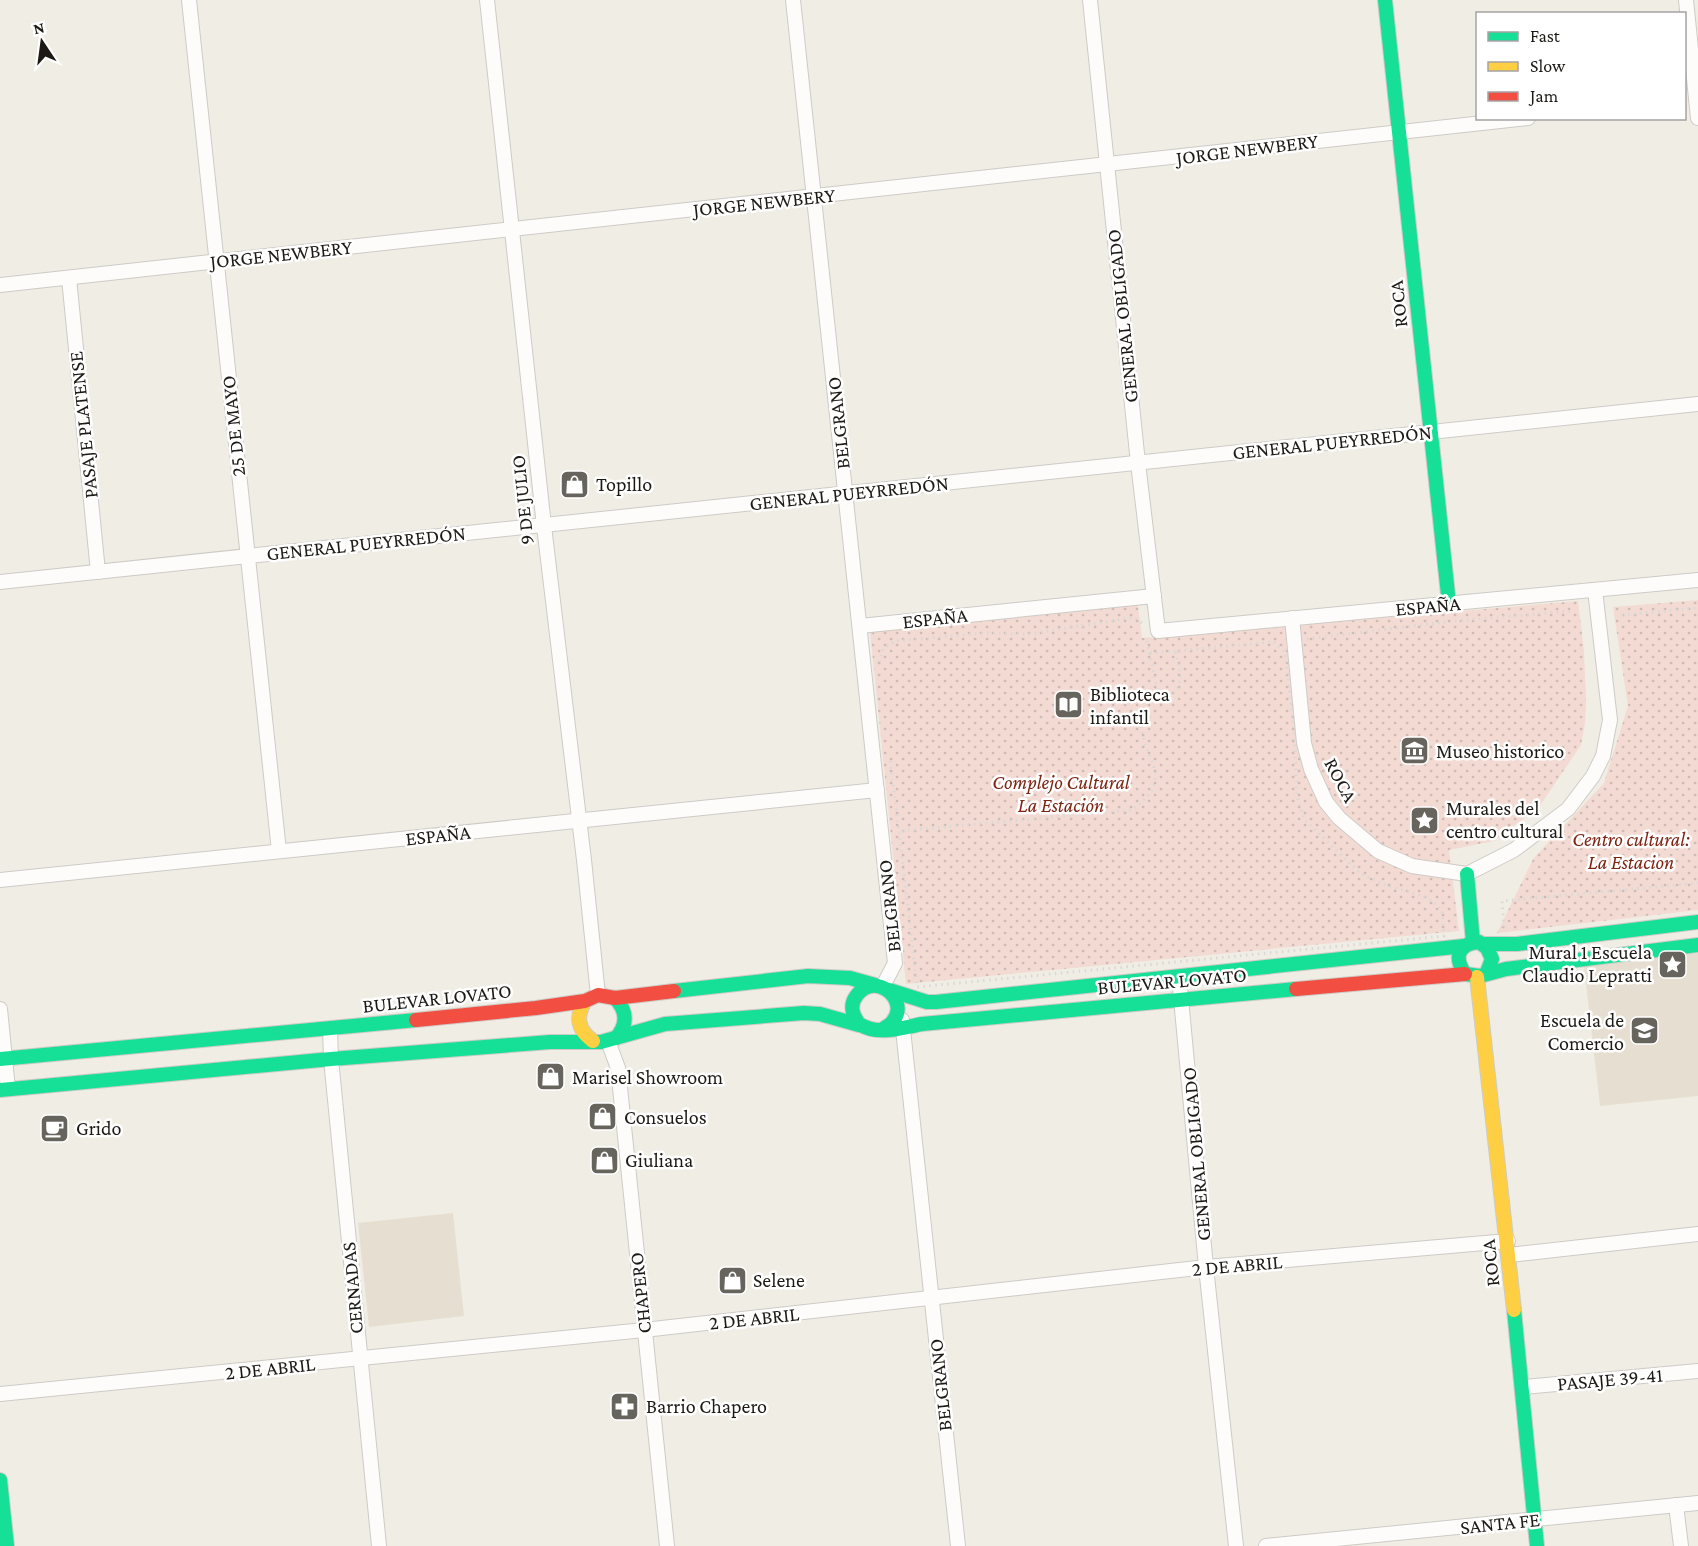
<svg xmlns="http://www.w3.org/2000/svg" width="1698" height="1546" viewBox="0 0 1698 1546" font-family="'Crimson Pro',serif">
<defs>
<pattern id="grass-dots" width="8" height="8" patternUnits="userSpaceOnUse" patternTransform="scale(1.5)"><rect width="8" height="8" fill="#f3dbd3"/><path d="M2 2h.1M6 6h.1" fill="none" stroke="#d0bbb4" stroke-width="1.8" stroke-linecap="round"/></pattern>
</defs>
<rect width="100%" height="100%" fill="#f0ede5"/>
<g fill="#e6dfd1">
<path d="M 1698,953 L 1698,1096 L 1600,1106 L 1584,966 Z"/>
<path d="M 453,1213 L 464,1316 L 369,1327 L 358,1223 Z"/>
</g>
<g fill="url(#grass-dots)">
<path d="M 1698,600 L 1698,910 L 1497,933 L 1533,859 L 1604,783 L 1628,706 L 1613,607 Z"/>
<path d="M 1578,601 L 1584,651 L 1586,700 L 1585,723 L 1581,745 L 1539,807 L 1494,841 L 1449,850 L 1459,931 L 906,984 L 870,631 L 1138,605 L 1142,638 Z"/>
</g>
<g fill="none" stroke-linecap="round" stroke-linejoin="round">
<defs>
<g id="street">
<path d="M 189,0 L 279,851"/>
<path d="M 487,0 L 544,526 L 584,860 L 598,995"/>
<path d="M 793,0 L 895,963 L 883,986"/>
<path d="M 1090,0 L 1138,463 L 1158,631 L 1698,580"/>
<path d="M 1686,0 L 1698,118"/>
<path d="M 69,278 L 98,572"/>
<path d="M 0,285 L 1528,118"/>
<path d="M 0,582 L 1698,404"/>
<path d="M 1292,618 L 1304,743 L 1311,769 L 1326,802 L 1339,818 L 1378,851 L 1412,866 L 1467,874 L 1514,850 L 1568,809 L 1593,776 L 1603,756 L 1610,720 L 1595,590"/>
<path d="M 860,626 L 1154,596"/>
<path d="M 0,880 L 877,790"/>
<path d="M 1179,977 L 1206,1267 L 1236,1546"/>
<path d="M 0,1009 L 8,1089"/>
<path d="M 902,1020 L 958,1546"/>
<path d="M 330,1029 L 331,1059 L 379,1546"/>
<path d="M 608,1041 L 618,1068 L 667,1546"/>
<path d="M 1509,1255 L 1698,1234"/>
<path d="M 1523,1387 L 1698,1371"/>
<path d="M 0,1394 L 644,1330 L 1206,1267 L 1508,1241"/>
<path d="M 1676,1505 L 1681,1546"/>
<path d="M 1266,1546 L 1698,1503"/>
</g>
<g id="fast">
<path d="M 1385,0 L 1449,604"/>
<path d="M 1467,874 L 1473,942"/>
<path d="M 1483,944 L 1517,944 L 1698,922"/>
<path d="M 1487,972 L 1492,959 L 1487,948 L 1479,942 C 1457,944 1454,958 1465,974 L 1480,976 L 1506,969 L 1698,945"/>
<path d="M 889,990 L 927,1002 L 936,1002 L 1464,946"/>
<path d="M 674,991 L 808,976 L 850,978 L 875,985"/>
<path d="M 615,998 C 627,1011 628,1024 616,1038"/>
<path d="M 882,1030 C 885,1027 891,1025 893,1021 C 910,1001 876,970 857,995 C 849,1005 852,1014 859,1024 C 878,1036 901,1028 922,1024 L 1296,989"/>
<path d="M 0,1059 L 416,1020"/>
<path d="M 0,1090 L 331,1059 L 550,1042 L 601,1042 L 665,1024 L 804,1013 L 820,1014 L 859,1025"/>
<path d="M 1514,1310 L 1537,1546"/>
<path d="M 0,1480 L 7,1546"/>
</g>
<g id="slow">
<path d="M 1477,977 L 1514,1310"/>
<path d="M 585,1001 C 575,1017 578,1030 593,1041"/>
</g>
<g id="jam">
<path d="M 1296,989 L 1465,974"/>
<path d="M 416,1020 L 536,1008 L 585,1001 L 598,995 L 615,998 L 674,991"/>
</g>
</defs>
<use href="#street" stroke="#cecbc6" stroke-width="16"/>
<use href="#fast" stroke="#cecbc6" stroke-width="16"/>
<use href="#slow" stroke="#cecbc6" stroke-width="16"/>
<use href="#jam" stroke="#cecbc6" stroke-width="16"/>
<g stroke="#d9d8d6" stroke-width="3" stroke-dasharray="1.5 4.5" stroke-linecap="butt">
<path d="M 1622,615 L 1698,608"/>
<path d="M 1455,621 L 1570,611"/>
<path d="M 1307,639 L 1446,622"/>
<path d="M 1147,641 L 1159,698"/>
<path d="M 1274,642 L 1285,652 L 1294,731 L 1297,797 L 1304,819 L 1361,874 L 1388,886 L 1420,895 L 1432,901 L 1442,910 L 1444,936 L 917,987 L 899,831 L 1132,810 C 1181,774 1136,758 1142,715 C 1146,682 1196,717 1175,651 Z"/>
<path d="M 1150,653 L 1175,651"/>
<path d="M 879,662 L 884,648 L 896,641 L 983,633 L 1030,634 L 1130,618 L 1136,619 L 1142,623"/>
<path d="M 890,761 L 899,832"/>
<path d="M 1504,927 L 1502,901 L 1698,883"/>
</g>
<use href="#street" stroke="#fdfcfb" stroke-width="14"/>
<use href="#fast" stroke="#16e098" stroke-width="14"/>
<use href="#slow" stroke="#ffcf43" stroke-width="14"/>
<use href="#jam" stroke="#f24e42" stroke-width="14"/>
</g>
<defs>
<symbol id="shop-square" viewBox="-11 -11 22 22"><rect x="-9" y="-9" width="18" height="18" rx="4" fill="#67645e" stroke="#fff"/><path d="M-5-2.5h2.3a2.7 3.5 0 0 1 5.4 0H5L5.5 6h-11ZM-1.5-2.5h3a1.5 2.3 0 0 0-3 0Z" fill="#fff"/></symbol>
<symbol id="library-square" viewBox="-11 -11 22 22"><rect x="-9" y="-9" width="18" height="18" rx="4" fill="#67645e" stroke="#fff"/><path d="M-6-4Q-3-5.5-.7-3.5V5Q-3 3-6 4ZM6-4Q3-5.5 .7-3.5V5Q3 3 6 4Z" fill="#fff"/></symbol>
<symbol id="museum-square" viewBox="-11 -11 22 22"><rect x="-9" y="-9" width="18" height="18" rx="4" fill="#67645e" stroke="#fff"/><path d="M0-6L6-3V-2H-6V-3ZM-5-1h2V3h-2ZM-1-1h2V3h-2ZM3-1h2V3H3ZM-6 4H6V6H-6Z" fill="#fff"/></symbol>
<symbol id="sight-square" viewBox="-11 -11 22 22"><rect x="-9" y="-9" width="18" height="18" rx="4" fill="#67645e" stroke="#fff"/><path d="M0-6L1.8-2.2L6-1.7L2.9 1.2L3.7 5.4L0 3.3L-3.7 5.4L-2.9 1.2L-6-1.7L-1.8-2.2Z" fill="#fff"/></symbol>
<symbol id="school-square" viewBox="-11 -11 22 22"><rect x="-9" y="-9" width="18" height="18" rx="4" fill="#67645e" stroke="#fff"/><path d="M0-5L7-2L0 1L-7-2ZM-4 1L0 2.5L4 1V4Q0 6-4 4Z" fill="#fff"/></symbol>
<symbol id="cafe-square" viewBox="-11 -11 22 22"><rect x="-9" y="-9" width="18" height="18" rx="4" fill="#67645e" stroke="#fff"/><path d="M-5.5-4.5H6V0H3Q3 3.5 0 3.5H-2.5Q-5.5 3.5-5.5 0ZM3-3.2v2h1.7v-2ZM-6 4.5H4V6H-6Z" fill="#fff"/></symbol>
<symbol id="pharmacy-square" viewBox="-11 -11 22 22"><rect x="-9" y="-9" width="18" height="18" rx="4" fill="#67645e" stroke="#fff"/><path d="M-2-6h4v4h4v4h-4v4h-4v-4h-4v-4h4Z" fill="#fff"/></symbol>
</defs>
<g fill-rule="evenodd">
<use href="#shop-square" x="558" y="468" width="33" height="33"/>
<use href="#library-square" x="1052" y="688" width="33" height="33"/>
<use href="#museum-square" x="1398" y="734" width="33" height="33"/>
<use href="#sight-square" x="1408" y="804" width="33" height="33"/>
<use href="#sight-square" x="1656" y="948" width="33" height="33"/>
<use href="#school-square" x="1628" y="1014" width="33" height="33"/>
<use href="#shop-square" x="534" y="1060" width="33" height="33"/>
<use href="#shop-square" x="586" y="1100" width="33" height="33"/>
<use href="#cafe-square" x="38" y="1112" width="33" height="33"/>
<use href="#shop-square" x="588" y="1144" width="33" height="33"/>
<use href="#shop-square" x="716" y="1264" width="33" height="33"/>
<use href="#pharmacy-square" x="608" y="1390" width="33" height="33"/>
</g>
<g text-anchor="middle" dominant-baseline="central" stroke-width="5" stroke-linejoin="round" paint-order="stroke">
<g font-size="20" fill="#1d1a16" stroke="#fff">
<text transform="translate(1247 149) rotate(-7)">JORGE NEWBERY</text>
<text transform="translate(764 202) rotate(-6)">JORGE NEWBERY</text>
<text transform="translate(281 254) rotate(-6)">JORGE NEWBERY</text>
<text transform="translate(1398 304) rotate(-96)">ROCA</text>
<text transform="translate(1122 316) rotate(-96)">GENERAL OBLIGADO</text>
<text transform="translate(838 423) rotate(-96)">BELGRANO</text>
<text transform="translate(83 425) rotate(-96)">PASAJE PLATENSE</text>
<text transform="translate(233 426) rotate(-96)">25 DE MAYO</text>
<text transform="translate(1332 442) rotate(-6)">GENERAL PUEYRREDÓN</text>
<text transform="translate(849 493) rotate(-6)">GENERAL PUEYRREDÓN</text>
<text transform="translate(522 500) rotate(-96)">9 DE JULIO</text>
<text transform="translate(366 543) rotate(-6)">GENERAL PUEYRREDÓN</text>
<text transform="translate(1428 606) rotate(-5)">ESPAÑA</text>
<text transform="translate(935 618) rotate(-6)">ESPAÑA</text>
<text transform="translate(1341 780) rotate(62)">ROCA</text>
<text transform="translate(438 835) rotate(-6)">ESPAÑA</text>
<text transform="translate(889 906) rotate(-96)">BELGRANO</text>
<text transform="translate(1172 981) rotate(-5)">BULEVAR LOVATO</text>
<text transform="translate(437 998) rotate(-6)">BULEVAR LOVATO</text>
<text transform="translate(1196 1154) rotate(-95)">GENERAL OBLIGADO</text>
<text transform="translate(1490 1263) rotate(-96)">ROCA</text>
<text transform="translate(1237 1265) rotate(-5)">2 DE ABRIL</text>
<text transform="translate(352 1288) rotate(-95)">CERNADAS</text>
<text transform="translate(640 1293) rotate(-96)">CHAPERO</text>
<text transform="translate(754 1318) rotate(-6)">2 DE ABRIL</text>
<text transform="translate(270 1368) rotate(-6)">2 DE ABRIL</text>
<text transform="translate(1610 1379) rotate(-5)">PASAJE 39-41</text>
<text transform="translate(940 1385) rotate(-96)">BELGRANO</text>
<text transform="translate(1500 1523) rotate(-6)">SANTA FE</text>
</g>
<g font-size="20" fill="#1d1a16" stroke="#fff" text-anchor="start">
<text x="596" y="484">Topillo</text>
<text x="1090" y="694">Biblioteca<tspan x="1090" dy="23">infantil</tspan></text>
<text x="1436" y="751">Museo historico</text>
<text x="1446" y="808">Murales del<tspan x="1446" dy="23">centro cultural</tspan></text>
<text x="1652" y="952" text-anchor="end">Mural 1 Escuela<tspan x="1652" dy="23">Claudio Lepratti</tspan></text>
<text x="1624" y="1020" text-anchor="end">Escuela de<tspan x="1624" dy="23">Comercio</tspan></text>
<text x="572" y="1077">Marisel Showroom</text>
<text x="624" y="1117">Consuelos</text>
<text x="76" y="1128">Grido</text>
<text x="625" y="1160">Giuliana</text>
<text x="753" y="1280">Selene</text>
<text x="646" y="1406">Barrio Chapero</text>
</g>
<g font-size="20" font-style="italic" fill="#7d2412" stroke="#fff">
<text x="1061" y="782">Complejo Cultural<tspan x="1061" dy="23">La Estación</tspan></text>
<text x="1631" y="839">Centro cultural:<tspan x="1631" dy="23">La Estacion</tspan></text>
</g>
</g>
<rect x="1476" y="12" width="210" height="108" fill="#ffffff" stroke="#a5a3a2" stroke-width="1.5"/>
<rect x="1488" y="32" width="30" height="9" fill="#16e098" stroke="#a5a3a2" stroke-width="1.5"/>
<text x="1530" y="42" font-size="18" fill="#1d1a16">Fast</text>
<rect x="1488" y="62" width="30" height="9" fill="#ffcf43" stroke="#a5a3a2" stroke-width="1.5"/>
<text x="1530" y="72" font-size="18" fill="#1d1a16">Slow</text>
<rect x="1488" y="92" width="30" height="9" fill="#f24e42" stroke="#a5a3a2" stroke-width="1.5"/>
<text x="1530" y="102" font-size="18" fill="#1d1a16">Jam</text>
<g transform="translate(42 42) rotate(347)" stroke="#ffffff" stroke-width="4.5" paint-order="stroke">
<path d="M0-4.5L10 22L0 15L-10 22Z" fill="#1d1a16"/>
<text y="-9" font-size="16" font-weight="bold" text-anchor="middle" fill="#1d1a16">N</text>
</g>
</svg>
